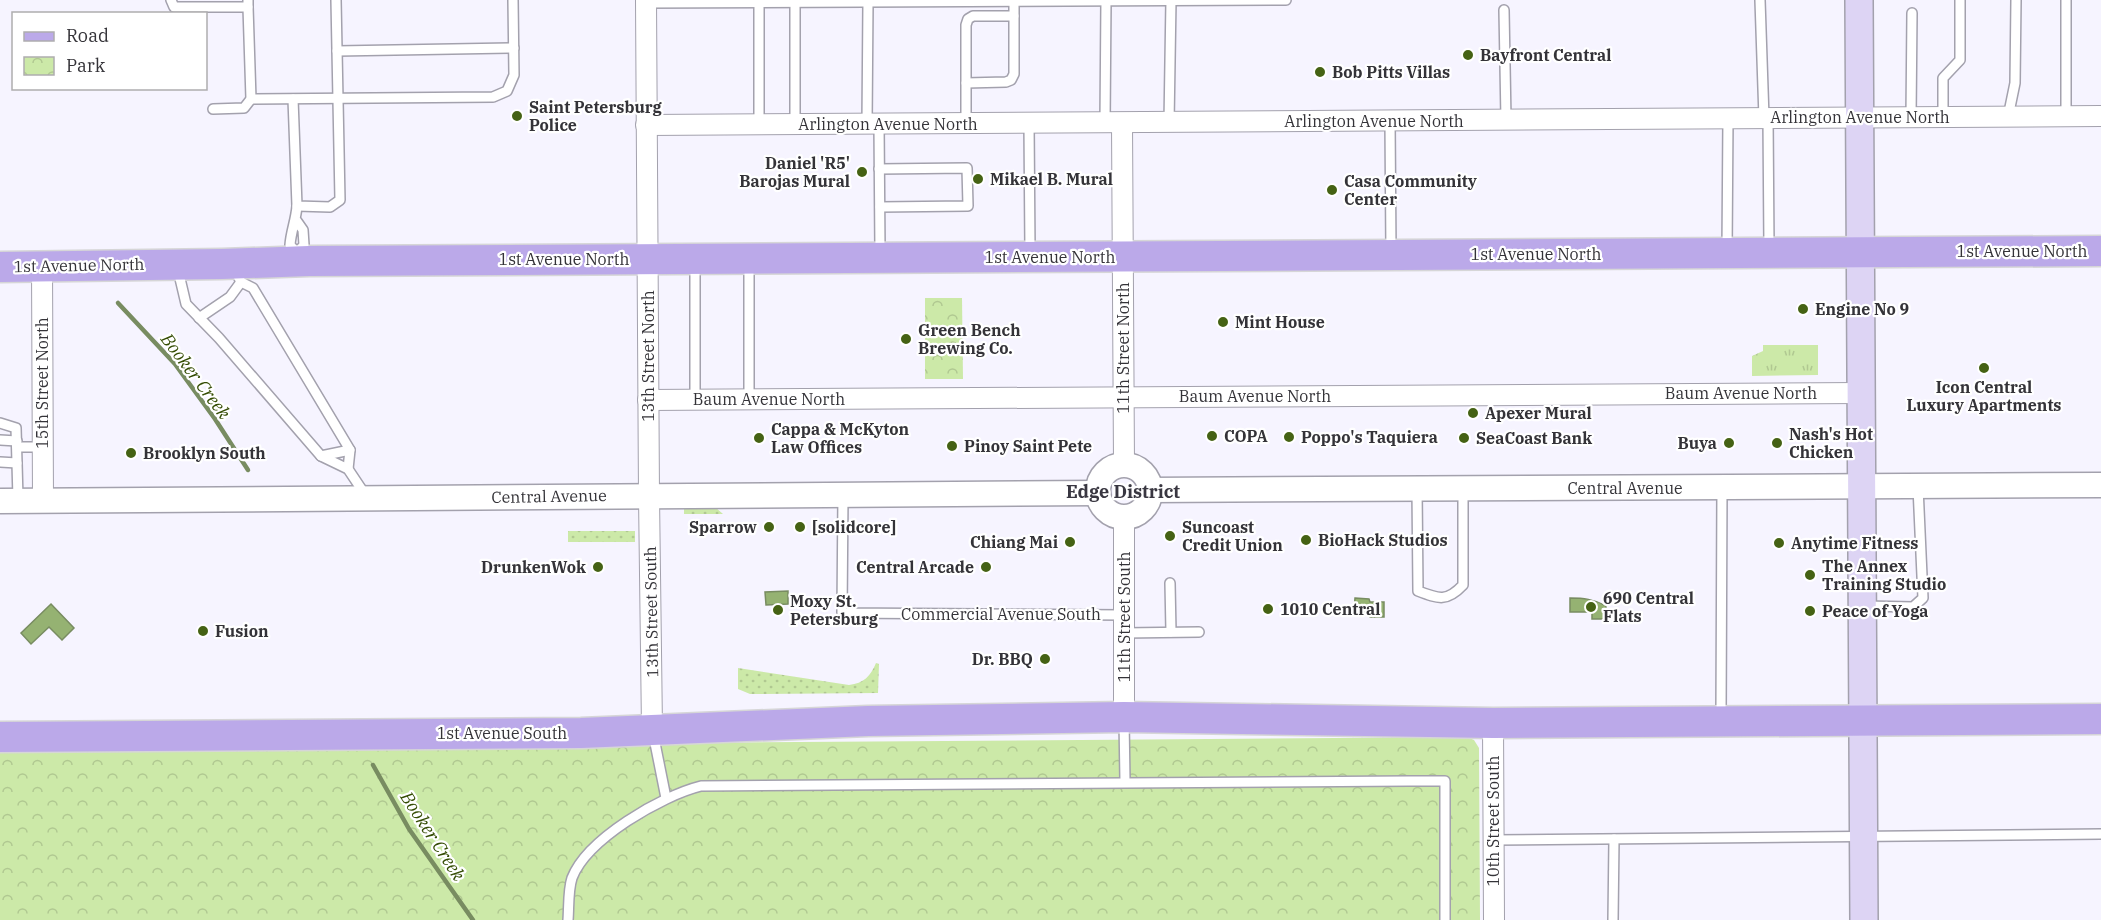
<svg xmlns="http://www.w3.org/2000/svg" width="2101" height="920" viewBox="0 0 2101 920" font-family="'IBM Plex Serif',serif">
<defs>
<pattern id="grass-tufts" width="24" height="20" patternUnits="userSpaceOnUse" patternTransform="scale(1.5)"><rect width="24" height="20" fill="#cce9a8"/><path d="M3 7l-1-3M5 7V3M7 7l1-3M15 17l-1-3M17 17v-4M19 17l1-3" fill="none" stroke="#b0c891"/></pattern>
<pattern id="park-crowns" width="20" height="18" patternUnits="userSpaceOnUse" patternTransform="scale(1.5)"><rect width="20" height="18" fill="#cce9a8"/><path d="M2 6a3 3 0 1 1 6 0M12 15a3 3 0 1 1 6 0" fill="none" stroke="#b0c891"/></pattern>
<pattern id="garden-dots" width="8" height="8" patternUnits="userSpaceOnUse" patternTransform="scale(1.5)"><rect width="8" height="8" fill="#cce9a8"/><path d="M2 2h.1M6 6h.1" fill="none" stroke="#b0c891" stroke-width="1.8" stroke-linecap="round"/></pattern>
</defs>
<rect width="100%" height="100%" fill="#f6f4ff"/>
<path fill="url(#grass-tufts)" d="M 1763,345 L 1818,345 L 1818,375 L 1752,376 L 1752,356 L 1763,351 Z"/>
<g fill="url(#park-crowns)">
<path d="M 925,298 L 962,298 L 963,379 L 925,379 Z"/>
<path d="M 1467,737 L 1474,740 L 1479,748 L 1480,920 L 0,920 L 0,751 L 576,748 L 678,743 Z"/>
</g>
<g fill="url(#garden-dots)">
<path d="M 684,507 L 715,507 L 723,514 L 684,514 Z"/>
<rect x="568" y="531" width="67" height="11"/>
<path d="M 876,663 L 879,664 L 878,693 L 750,694 L 738,689 L 738,668 L 849,685 C 864,683 870,677 876,663 Z"/>
</g>
<g fill="#95b272" stroke="#788c61" stroke-width="1.5">
<path d="M 788,591 L 788,604 L 766,605 L 765,592 Z"/>
<path d="M 1355,598 L 1369,599 L 1370,602 L 1384,602 L 1384,617 L 1370,617 L 1369,613 L 1354,612 Z"/>
<path d="M 1570,598 C 1583,598 1594,599 1606,606 L 1606,619 L 1592,619 L 1592,612 L 1570,612 Z"/>
<path d="M 51,604 L 74,628 L 62,640 L 49,627 L 31,644 L 21,633 Z"/>
</g>
<g fill="none" stroke-linecap="round" stroke-linejoin="round">
<g stroke="#788c61" stroke-width="4.5">
<path d="M 118,303 L 175,364 L 215,419 L 248,470"/>
<path d="M 373,765 L 409,829 L 473,920"/>
</g>
<defs>
<g id="service">
<path d="M 171,0 L 174,7 L 248,7 L 248,0"/>
<path d="M 1760,0 L 1764,118"/>
<path d="M 2066,0 L 2066,116"/>
<path d="M 646,3 L 1286,0"/>
<path d="M 795,3 L 795,124"/>
<path d="M 1504,10 L 1506,120"/>
<path d="M 337,51 L 514,48"/>
<path d="M 966,83 L 1006,82 L 1011,80 L 1014,74 L 1014,2"/>
<path d="M 251,99 L 493,97 L 507,91 L 514,75 L 513,0"/>
<path d="M 293,99 L 297,206 L 330,207 L 340,200 L 336,0"/>
<path d="M 213,109 L 244,108 L 251,99 L 248,7"/>
<path d="M 1911,117 L 1912,13"/>
<path d="M 1943,117 L 1943,78 L 1960,60 L 1960,0"/>
<path d="M 2008,117 L 2015,83 L 2016,0"/>
<path d="M 1768,118 L 1769,248"/>
<path d="M 1390,121 L 1391,253"/>
<path d="M 966,123 L 966,25 L 968,19 L 973,16 L 1014,16"/>
<path d="M 1029,123 L 1030,252"/>
<path d="M 1105,123 L 1106,0"/>
<path d="M 1169,123 L 1171,0"/>
<path d="M 759,124 L 759,3"/>
<path d="M 867,124 L 868,2"/>
<path d="M 879,124 L 880,252"/>
<path d="M 879,169 L 967,168 L 968,206 L 880,207"/>
<path d="M 296,220 L 303,230 L 304,245 L 297,253 L 290,245 C 291,231 296,220 297,206"/>
<path d="M 1727,251 L 1728,118"/>
<path d="M 749,263 L 749,398"/>
<path d="M 695,264 L 695,399"/>
<path d="M 234,268 L 241,282 L 253,288 L 350,450 L 348,469"/>
<path d="M 178,270 L 186,304 L 219,338 L 321,456 L 348,469 L 366,496"/>
<path d="M 199,318 L 230,297 L 241,282"/>
<path d="M 0,423 L 16,428 L 17,463 L 0,462"/>
<path d="M 0,440 L 17,441"/>
<path d="M 17,447 L 43,447"/>
<path d="M 321,456 L 350,450"/>
<path d="M 17,463 L 18,499"/>
<path d="M 1417,489 L 1418,591 C 1439,599 1447,602 1463,585 L 1463,489"/>
<path d="M 843,495 L 842,613 L 1124,615"/>
<path d="M 1170,583 L 1171,632"/>
<path d="M 1865,606 L 1913,607 L 1923,598 L 1918,487"/>
<path d="M 1124,633 L 1199,632"/>
<path d="M 1721,716 L 1722,488"/>
<path d="M 1124,720 L 1125,781"/>
<path d="M 653,733 L 666,798"/>
<path d="M 1494,840 L 2101,834"/>
<path d="M 568,920 C 569,907 568,890 572,878 C 587,839 661,796 701,786 L 1409,781 L 1445,781 L 1445,920"/>
<path d="M 1613,920 L 1614,839"/>
</g>
<g id="minor">
<path d="M 646,0 L 649,496 L 652,729"/>
<path d="M 1122,123 L 1124,464"/>
<path d="M 646,125 L 2101,116"/>
<path d="M 42,265 L 43,501"/>
<path d="M 648,400 L 1861,393"/>
<path d="M 1124,517 L 1124,717"/>
<path d="M 1493,723 L 1494,920"/>
</g>
<g id="tertiary">
<circle cx="1124" cy="491" r="26"/>
<path d="M 1150,490 L 2101,485"/>
<path d="M 0,501 L 1098,493"/>
</g>
<path id="secondary" d="M 1859,0 L 1864,920"/>
<g id="primary">
<path d="M 0,267 L 222,264 L 309,261 L 2101,251"/>
<path d="M 0,737 L 581,733 L 868,721 L 1124,717 L 1493,723 L 2101,719"/>
</g>
</defs>
<use href="#service" stroke="#a3a1ad" stroke-width="12"/>
<use href="#minor" stroke="#a3a1ad" stroke-width="22"/>
<use href="#tertiary" stroke="#a3a1ad" stroke-width="27"/>
<use href="#secondary" stroke="#a3a1ad" stroke-width="30"/>
<use href="#primary" stroke="#d6d6d7" stroke-width="33"/>
<use href="#service" stroke="#fff" stroke-width="9"/>
<use href="#minor" stroke="#fff" stroke-width="20"/>
<use href="#tertiary" stroke="#fff" stroke-width="24"/>
<use href="#secondary" stroke="#ddd4f4" stroke-width="27"/>
<use href="#primary" stroke="#bba9e9" stroke-width="30"/>
</g>
<g fill="#456214" stroke="#fff" stroke-width="2">
<circle cx="1468" cy="55" r="6"/>
<circle cx="1320" cy="72" r="6"/>
<circle cx="517" cy="116" r="6"/>
<circle cx="862" cy="172" r="6"/>
<circle cx="978" cy="179" r="6"/>
<circle cx="1332" cy="190" r="6"/>
<circle cx="1803" cy="309" r="6"/>
<circle cx="1223" cy="322" r="6"/>
<circle cx="906" cy="339" r="6"/>
<circle cx="1984" cy="368" r="6"/>
<circle cx="1473" cy="413" r="6"/>
<circle cx="1212" cy="436" r="6"/>
<circle cx="1289" cy="437" r="6"/>
<circle cx="759" cy="438" r="6"/>
<circle cx="1464" cy="438" r="6"/>
<circle cx="1729" cy="443" r="6"/>
<circle cx="1777" cy="443" r="6"/>
<circle cx="952" cy="446" r="6"/>
<circle cx="131" cy="453" r="6"/>
<circle cx="769" cy="527" r="6"/>
<circle cx="800" cy="527" r="6"/>
<circle cx="1170" cy="536" r="6"/>
<circle cx="1306" cy="540" r="6"/>
<circle cx="1070" cy="542" r="6"/>
<circle cx="1779" cy="543" r="6"/>
<circle cx="598" cy="567" r="6"/>
<circle cx="986" cy="567" r="6"/>
<circle cx="1810" cy="575" r="6"/>
<circle cx="1591" cy="607" r="6"/>
<circle cx="1268" cy="609" r="6"/>
<circle cx="778" cy="610" r="6"/>
<circle cx="1810" cy="611" r="6"/>
<circle cx="203" cy="631" r="6"/>
<circle cx="1045" cy="659" r="6"/>
</g>
<g text-anchor="middle" dominant-baseline="central" stroke-width="4.5" stroke-linejoin="round" paint-order="stroke">
<g font-size="16" font-weight="bold" fill="#343338" stroke="#fff" text-anchor="start">
<text x="1480" y="55">Bayfront Central</text>
<text x="1332" y="72">Bob Pitts Villas</text>
<text x="529" y="107">Saint Petersburg<tspan x="529" dy="18">Police</tspan></text>
<text x="850" y="163" text-anchor="end">Daniel 'R5'<tspan x="850" dy="18">Barojas Mural</tspan></text>
<text x="990" y="179">Mikael B. Mural</text>
<text x="1344" y="181">Casa Community<tspan x="1344" dy="18">Center</tspan></text>
<text x="1815" y="309">Engine No 9</text>
<text x="1235" y="322">Mint House</text>
<text x="918" y="330">Green Bench<tspan x="918" dy="18">Brewing Co.</tspan></text>
<text x="1984" y="387" text-anchor="middle">Icon Central<tspan x="1984" dy="18">Luxury Apartments</tspan></text>
<text x="1485" y="413">Apexer Mural</text>
<text x="771" y="429">Cappa &amp; McKyton<tspan x="771" dy="18">Law Offices</tspan></text>
<text x="1789" y="434">Nash's Hot<tspan x="1789" dy="18">Chicken</tspan></text>
<text x="1224" y="436">COPA</text>
<text x="1301" y="437">Poppo's Taquiera</text>
<text x="1476" y="438">SeaCoast Bank</text>
<text x="1717" y="443" text-anchor="end">Buya</text>
<text x="964" y="446">Pinoy Saint Pete</text>
<text x="143" y="453">Brooklyn South</text>
<text x="757" y="527" text-anchor="end">Sparrow</text>
<text x="812" y="527">[solidcore]</text>
<text x="1182" y="527">Suncoast<tspan x="1182" dy="18">Credit Union</tspan></text>
<text x="1318" y="540">BioHack Studios</text>
<text x="1058" y="542" text-anchor="end">Chiang Mai</text>
<text x="1791" y="543">Anytime Fitness</text>
<text x="1822" y="566">The Annex<tspan x="1822" dy="18">Training Studio</tspan></text>
<text x="586" y="567" text-anchor="end">DrunkenWok</text>
<text x="974" y="567" text-anchor="end">Central Arcade</text>
<text x="1603" y="598">690 Central<tspan x="1603" dy="18">Flats</tspan></text>
<text x="790" y="601">Moxy St.<tspan x="790" dy="18">Petersburg</tspan></text>
<text x="1280" y="609">1010 Central</text>
<text x="1822" y="611">Peace of Yoga</text>
<text x="215" y="631">Fusion</text>
<text x="1033" y="659" text-anchor="end">Dr. BBQ</text>
</g>
<g font-size="16" fill="#343338" stroke="#fff">
<text x="1860" y="117">Arlington Avenue North</text>
<text x="1374" y="121">Arlington Avenue North</text>
<text x="888" y="124">Arlington Avenue North</text>
<text x="2022" y="251">1st Avenue North</text>
<text x="1536" y="254">1st Avenue North</text>
<text x="1050" y="257">1st Avenue North</text>
<text x="564" y="259">1st Avenue North</text>
<text transform="translate(79 265) rotate(-1)">1st Avenue North</text>
<text transform="translate(1123 348) rotate(-90)">11th Street North</text>
<text transform="translate(648 356) rotate(-90)">13th Street North</text>
<text transform="translate(42 383) rotate(-90)">15th Street North</text>
<text x="1741" y="393">Baum Avenue North</text>
<text x="1255" y="396">Baum Avenue North</text>
<text x="769" y="399">Baum Avenue North</text>
<text x="1625" y="488">Central Avenue</text>
<text transform="translate(549 496) rotate(-1)">Central Avenue</text>
<text transform="translate(651 612) rotate(-91)">13th Street South</text>
<text x="1001" y="614">Commercial Avenue South</text>
<text transform="translate(1124 617) rotate(-90)">11th Street South</text>
<text x="502" y="733">1st Avenue South</text>
<text transform="translate(1493 821) rotate(-90)">10th Street South</text>
</g>
<g font-size="18" font-style="italic" fill="#344c03" stroke="#fff">
<text transform="translate(196 376) rotate(53)">Booker Creek</text>
<text transform="translate(433 836) rotate(57)">Booker Creek</text>
</g>
<g font-size="18" font-weight="bold" fill="#393741" stroke="#fff">
<text x="1123" y="491">Edge District</text>
</g>
</g>
<rect x="12" y="12" width="195" height="78" fill="#ffffff" stroke="#aeadaf" stroke-width="1.5"/>
<rect x="24" y="32" width="30" height="9" fill="#bba9e9" stroke="#aeadaf" stroke-width="1.5"/>
<text x="66" y="42" font-size="18" fill="#343338">Road</text>
<rect x="24" y="57" width="30" height="18" fill="url(#park-crowns)" stroke="#aeadaf" stroke-width="1.5"/>
<text x="66" y="72" font-size="18" fill="#343338">Park</text>
</svg>
